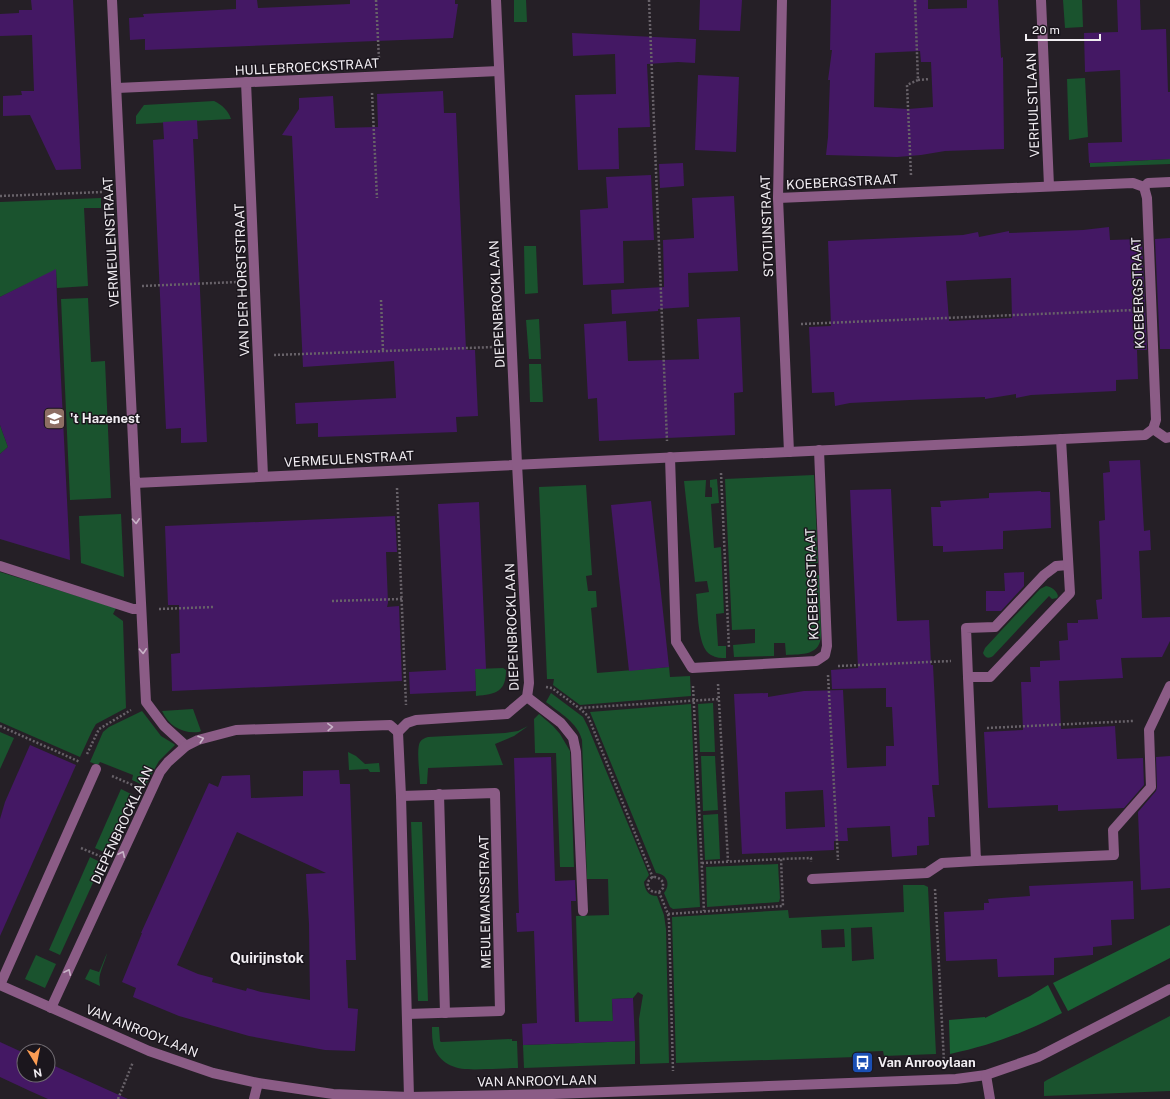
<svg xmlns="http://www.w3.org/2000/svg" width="1170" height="1099" viewBox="0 0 1170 1099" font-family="'Public Sans',sans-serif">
<rect width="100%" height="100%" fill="#251f26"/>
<g fill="#1a532e" fill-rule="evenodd">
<path d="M 514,0 L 526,0 L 527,22 L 514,22 Z"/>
<path d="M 1063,0 L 1082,0 L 1083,27 L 1065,28 Z"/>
<path d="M 1085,78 L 1088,137 L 1069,140 L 1067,79 Z"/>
<path d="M 214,101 C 222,105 228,110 231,119 L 136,124 L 136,116 L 144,105 Z"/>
<path d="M 1170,159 L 1170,164 L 1090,167 L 1090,163 Z"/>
<path d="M 101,198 L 101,208 L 84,208 L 88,286 L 57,288 L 56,270 L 0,297 L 0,202 Z"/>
<path d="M 524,246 L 536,246 L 538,293 L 525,294 Z"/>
<path d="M 88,298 L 91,362 L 105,361 L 111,498 L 70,500 L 61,299 Z"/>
<path d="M 539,319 L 541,359 L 529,359 L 526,320 Z"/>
<path d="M 529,364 L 541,364 L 543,402 L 530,402 Z"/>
<path d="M 0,425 L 8,447 L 0,454 Z"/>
<path d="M 814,475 L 818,563 L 806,564 L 807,575 L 819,575 L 821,634 C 821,656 802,654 786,655 L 785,643 L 774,643 L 774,656 L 734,657 L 733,645 L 755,643 L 755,629 L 732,630 L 725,479 Z"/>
<path d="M 717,479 L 719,503 L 711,504 L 714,548 L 721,547 L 724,613 L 716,614 L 718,646 L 726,646 L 726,658 C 721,658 716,658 711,655 C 697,648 698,609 696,594 L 709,592 L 707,581 L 695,582 L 684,481 L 706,480 L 705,497 L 712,497 L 712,488 L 710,487 L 710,480 Z"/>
<path d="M 586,485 L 592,575 L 586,576 L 588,591 L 596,591 L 597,607 L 591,608 L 597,673 L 669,667 L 670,677 L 690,676 L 691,696 L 580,705 L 553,685 L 554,679 L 547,679 L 539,487 Z"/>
<path d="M 121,514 L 124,577 L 81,563 L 79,516 Z"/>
<path d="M 0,572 L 116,608 L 113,614 L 123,621 L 126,708 L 96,724 L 92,731 L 80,757 L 0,722 Z"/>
<path d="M 1046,586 C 1052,587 1057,591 1058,596 L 1057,598 L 1052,599 L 1049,596 L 993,656 C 989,659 985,658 983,653 L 985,648 L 1040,589 Z"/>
<path d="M 503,668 L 506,670 C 506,692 496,694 476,696 L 475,669 Z"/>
<path d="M 551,693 L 583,717 L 588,727 L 649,875 L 644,882 C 645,890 648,896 657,896 L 664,915 L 666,929 L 669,1063 L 640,1064 L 639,1019 L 643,995 L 638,992 L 633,998 L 612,999 L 613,1021 L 579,1022 L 576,916 L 609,915 L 608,879 L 587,879 L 582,740 C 578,723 560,713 546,702 Z"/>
<path d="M 713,703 L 715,752 L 700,752 L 698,704 Z"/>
<path d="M 691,704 L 700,907 L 673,909 L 670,907 L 664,893 C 671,884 667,874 656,873 L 590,712 Z"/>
<path d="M 193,709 L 201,731 L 199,732 C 182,734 169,726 162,711 Z"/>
<path d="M 142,711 L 161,736 L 174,744 L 175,745 L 159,761 L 145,786 L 132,780 L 133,775 L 100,762 L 98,765 L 90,762 L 103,732 L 109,727 Z"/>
<path d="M 539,714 L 553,726 L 560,734 L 570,751 L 574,867 L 560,867 L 556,753 L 535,753 L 534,719 Z"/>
<path d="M 528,726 L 514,736 L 495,744 L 503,765 L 428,768 L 427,784 L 420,784 C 420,775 416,749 420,742 C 422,739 425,738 428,737 L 505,733 L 518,731 Z"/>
<path d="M 0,732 L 14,738 L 0,769 Z"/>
<path d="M 348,752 L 356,756 L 365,764 L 379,763 L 380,772 L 370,772 L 368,769 L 349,770 Z"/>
<path d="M 701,756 L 715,756 L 718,810 L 703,811 Z"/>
<path d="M 121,789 L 133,795 L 106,853 L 95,848 Z"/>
<path d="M 718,814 L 720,859 L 705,860 L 703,815 Z"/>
<path d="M 411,822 L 422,822 L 428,1001 L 418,1001 Z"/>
<path d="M 90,857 L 102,863 L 60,955 L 49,950 Z"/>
<path d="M 778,864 L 780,898 L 779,902 L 707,907 L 706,867 Z"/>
<path d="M 903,885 L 924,885 L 928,887 L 936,1054 L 884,1056 L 883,1051 L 856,1052 L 856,1057 L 676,1063 L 672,917 L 788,910 L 789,918 L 904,912 ZM 872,927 L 874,959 L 852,961 L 851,928 ZM 844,929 L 845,947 L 822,948 L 821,930 Z"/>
<path d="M 107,953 C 105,964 97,974 100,986 L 85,979 L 90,969 L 99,972 L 100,970 Z"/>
<path d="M 36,955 L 56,964 L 45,988 L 25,979 Z"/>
<path d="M 1170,1016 L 1170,1091 L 1044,1096 L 1044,1082 L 1047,1080 Z"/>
<path d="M 432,1027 L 439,1027 L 440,1041 L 441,1042 L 512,1039 L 512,1041 L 517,1041 L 518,1068 C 507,1068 497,1069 487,1069 C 466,1070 444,1071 434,1048 C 432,1041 432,1034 432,1027 Z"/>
<path d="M 635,1041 L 635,1064 L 524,1068 L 523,1045 Z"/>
</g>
<g fill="#196234">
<path d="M 1170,925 L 1170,958 L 1068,1011 L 1053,983 Z"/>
<path d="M 1048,985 L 1062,1013 C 1024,1033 992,1045 950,1054 L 949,1020 L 985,1017 L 985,1018 L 1030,996 Z"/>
</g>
<g fill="#441864" fill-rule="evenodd">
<path d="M 31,0 L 73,0 L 81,169 L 56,170 L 30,115 L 3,116 L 3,96 L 22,95 L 21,91 L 34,91 L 32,35 L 0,36 L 0,14 L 19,13 L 19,10 L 32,10 Z"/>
<path d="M 236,0 L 257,0 L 258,8 L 350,4 L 350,0 L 455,0 L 455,4 L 458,4 L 453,38 L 145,50 L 145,39 L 130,40 L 129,18 L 144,17 L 143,14 L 236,9 Z"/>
<path d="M 700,0 L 742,0 L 740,31 L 699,30 Z"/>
<path d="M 831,0 L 928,0 L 928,9 L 967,8 L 967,0 L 998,0 L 1001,58 L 1003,57 L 1004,149 L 945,151 L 921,155 L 897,157 L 826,155 L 828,137 L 829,107 L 830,80 L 828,80 L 832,50 L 830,50 ZM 920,51 L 921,62 L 931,62 L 933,107 L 908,109 L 874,107 L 875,53 Z"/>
<path d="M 1117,0 L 1140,0 L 1141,30 L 1166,29 L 1168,92 L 1170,92 L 1170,159 L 1089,163 L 1088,143 L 1122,142 L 1120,70 L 1085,72 L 1084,33 L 1118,32 Z"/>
<path d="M 572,33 L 696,39 L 695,63 L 678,62 L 647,64 L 650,127 L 618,128 L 619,169 L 578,170 L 575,95 L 616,94 L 615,54 L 573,56 Z"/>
<path d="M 698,75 L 739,77 L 736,152 L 695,150 Z"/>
<path d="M 443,91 L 444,113 L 456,113 L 466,350 L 475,350 L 478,416 L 456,417 L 457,432 L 318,437 L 318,423 L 296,424 L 295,403 L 396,398 L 394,361 L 303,367 L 292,136 L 282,135 L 299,109 L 299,98 L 333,96 L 335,128 L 378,127 L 377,94 Z"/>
<path d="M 197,120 L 198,139 L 193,139 L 207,442 L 181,443 L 181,428 L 166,429 L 153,140 L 164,139 L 163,122 Z"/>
<path d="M 683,163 L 684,186 L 660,188 L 659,164 Z"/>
<path d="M 651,175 L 654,240 L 623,241 L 624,283 L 583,285 L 580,210 L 608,208 L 606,177 Z"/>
<path d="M 734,196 L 738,271 L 688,273 L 689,307 L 658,309 L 658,311 L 612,314 L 611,290 L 664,287 L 663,240 L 694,238 L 692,198 Z"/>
<path d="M 1109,227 L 1110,240 L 1142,239 L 1147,350 L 1137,350 L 1138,379 L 1116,380 L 1116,391 L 1031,395 L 1016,398 L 1016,394 L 985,399 L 985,397 L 910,400 L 850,403 L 835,406 L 834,392 L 812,393 L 809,327 L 831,326 L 828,241 L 963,235 L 978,232 L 979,237 L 1009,231 L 1009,233 L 1083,230 ZM 1011,278 L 1012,318 L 949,321 L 946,281 Z"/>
<path d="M 1170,238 L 1170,349 L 1160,349 L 1155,239 Z"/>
<path d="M 56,269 L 57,299 L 70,560 L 0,539 L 0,454 L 8,447 L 0,425 L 0,297 Z"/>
<path d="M 740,317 L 743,392 L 734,393 L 735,435 L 599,441 L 597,398 L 588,399 L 584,324 L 626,321 L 628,361 L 699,359 L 697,319 Z"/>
<path d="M 1140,460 L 1144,531 L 1150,530 L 1151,550 L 1139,551 L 1142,618 L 1170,617 L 1170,641 L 1162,657 L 1121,658 L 1123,678 L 1059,681 L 1061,729 L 1115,726 L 1117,759 L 1143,758 L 1144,785 L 1124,808 L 1058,811 L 1058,805 L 988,808 L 984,732 L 1023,730 L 1021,682 L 1031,682 L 1030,667 L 1040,667 L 1040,661 L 1060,660 L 1059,641 L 1068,640 L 1067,623 L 1078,623 L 1078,620 L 1098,619 L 1096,600 L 1102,599 L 1099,521 L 1105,520 L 1103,473 L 1110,472 L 1109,461 Z"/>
<path d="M 891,489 L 897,621 L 929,620 L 931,665 L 933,665 L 939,785 L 932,785 L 935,817 L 928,817 L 929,845 L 917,846 L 917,855 L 892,857 L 890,826 L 847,828 L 848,841 L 834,841 L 834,850 L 742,854 L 734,694 L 768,693 L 768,697 L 804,691 L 843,690 L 847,768 L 886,766 L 886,746 L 894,746 L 892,707 L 886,707 L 886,688 L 832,689 L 831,670 L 858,668 L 850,490 ZM 823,790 L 825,827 L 786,829 L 785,792 Z"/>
<path d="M 1041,491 L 1041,492 L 1050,492 L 1051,528 L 1003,531 L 1003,549 L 943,552 L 943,546 L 933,546 L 931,507 L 941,507 L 940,501 L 989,498 L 989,493 Z"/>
<path d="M 651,501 L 669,667 L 629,671 L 611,505 Z"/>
<path d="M 479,502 L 486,669 L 475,669 L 476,691 L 410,694 L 409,672 L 446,670 L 438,504 Z"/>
<path d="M 395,516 L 397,552 L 386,552 L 388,603 L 387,607 L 399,606 L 402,681 L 172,691 L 171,654 L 180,653 L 179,605 L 168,605 L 165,526 Z"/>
<path d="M 1024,572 L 1024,586 L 1001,611 L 986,611 L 986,591 L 1005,591 L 1004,573 Z"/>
<path d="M 30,745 L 76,765 L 0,936 L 0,819 L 5,802 Z"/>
<path d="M 1170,756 L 1170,888 L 1141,890 L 1138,812 L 1156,791 L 1157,787 L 1156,757 Z"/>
<path d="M 551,757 L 555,881 L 575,880 L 576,901 L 571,901 L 575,1022 L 613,1021 L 612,999 L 633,998 L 635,1041 L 523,1045 L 522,1024 L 537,1023 L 534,931 L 517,932 L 516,913 L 519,913 L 514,758 Z"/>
<path d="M 339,770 L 340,784 L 350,784 L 356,960 L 346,960 L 348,1008 L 358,1009 L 355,1051 L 325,1050 L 249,1036 L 179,1016 L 133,997 L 136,988 L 122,982 L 142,933 L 141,933 L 209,783 L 218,787 L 222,776 L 250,775 L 251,798 L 303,796 L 303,771 ZM 237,832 L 326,873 L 306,874 L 309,924 L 310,1000 L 261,992 L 247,988 L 246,991 L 212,982 L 213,978 L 198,974 L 177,965 Z"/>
<path d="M 1133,881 L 1134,919 L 1111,920 L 1112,945 L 1093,947 L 1093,955 L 1054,958 L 1054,975 L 998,977 L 997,959 L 946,961 L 944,912 L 984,910 L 984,903 L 989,903 L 988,899 L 1030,896 L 1029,886 Z"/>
<path d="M 0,1042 L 24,1053 L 24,1075 L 48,1075 L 48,1063 L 128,1099 L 48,1099 L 30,1091 L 0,1077 Z"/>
</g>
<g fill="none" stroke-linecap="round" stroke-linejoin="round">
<g stroke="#686269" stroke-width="2.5" stroke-dasharray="2 2" stroke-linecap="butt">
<path d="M 376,0 L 379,59"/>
<path d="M 649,0 L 667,441"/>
<path d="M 918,80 L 930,79"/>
<path d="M 372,93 L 377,198"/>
<path d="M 911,175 L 907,85 L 918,80 L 915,0"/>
<path d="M 0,196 L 103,192"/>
<path d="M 142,286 L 237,282"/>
<path d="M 381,300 L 383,351"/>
<path d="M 801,324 L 1135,310"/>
<path d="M 274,355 L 495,347"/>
<path d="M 721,473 L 729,648"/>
<path d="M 397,488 L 406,705"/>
<path d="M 332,601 L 402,599"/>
<path d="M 159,609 L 214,607"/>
<path d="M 838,666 L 951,661"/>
<path d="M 828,675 L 838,860"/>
<path d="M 718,684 L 728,861"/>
<path d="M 693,686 L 704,911"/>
<path d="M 546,687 L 552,688 L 579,708"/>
<path d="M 0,726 L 80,762"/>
<path d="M 987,728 L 1133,721"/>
<path d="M 87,754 L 99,729 L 131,710"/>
<path d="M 112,776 L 135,786"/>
<path d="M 81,848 L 102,857"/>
<path d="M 702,863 L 781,859"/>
<path d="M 653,878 L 588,716 L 579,708 L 719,699"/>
<path d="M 935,889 L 944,1062"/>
<path d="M 659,892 L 663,888 L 663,882 C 649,866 639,894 659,892 L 668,914 L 669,921 L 673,1071"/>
<path d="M 668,914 L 783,906 L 781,859 L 811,858 L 811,862"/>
<path d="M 118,1099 L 133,1062"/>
</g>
<g stroke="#8b5c86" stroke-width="10">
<path d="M 0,566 L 133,609 L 140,609"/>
<path d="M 968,677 L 966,628 L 995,627 L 1044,575 L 1056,566 L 1068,565"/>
<path d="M 527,697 L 561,723 L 573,738 L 576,752 L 583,911"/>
<path d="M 439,794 L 445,1013"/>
<path d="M 401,796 L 495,793 L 500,1011 L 407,1014"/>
<path d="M 812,879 L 927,873 L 942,863 L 976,861"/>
<path d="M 0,985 L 96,769"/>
</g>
<g stroke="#8b5c86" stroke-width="10">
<path d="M 112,0 L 135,483 L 1145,435 L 1153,429 L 1156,420 L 1147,198 L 1144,187 L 1133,183 L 778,198"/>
<path d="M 782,0 L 778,198 L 789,452"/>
<path d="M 1041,0 L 1049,186"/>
<path d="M 246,82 L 263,476"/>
<path d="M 117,88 L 499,71"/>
<path d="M 1144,187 L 1148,183 L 1170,182"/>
<path d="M 1153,429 L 1166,438 L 1170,437"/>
<path d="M 1061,439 L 1070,593 L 990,677 L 968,677 L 976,861 L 1114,855 L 1113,830 L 1151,787 L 1149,730 L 1170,686"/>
<path d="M 670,457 L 676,642 L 692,668 L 816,661 L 825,655 L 827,646 L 819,450"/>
<path d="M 135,483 L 146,702 L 164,726 L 186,746"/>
<path d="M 398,732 L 407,723 L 416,720 L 507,714 L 527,697 L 529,683 L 517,464 L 496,0"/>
<path d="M 398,732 L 401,796 L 409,1097"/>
<path d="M 0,985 L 149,1051 L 213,1073 L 258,1083 L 333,1094 L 409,1097 L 553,1094 L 956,1079 L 986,1075 L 1038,1057 L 1170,989"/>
<path d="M 51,1008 L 160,772 L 168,762 L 186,746 L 198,740 L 236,730 L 390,725 L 398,732"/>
<path d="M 986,1075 L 990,1099"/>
<path d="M 254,1099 L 258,1083"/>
</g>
</g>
<defs><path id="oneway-chevron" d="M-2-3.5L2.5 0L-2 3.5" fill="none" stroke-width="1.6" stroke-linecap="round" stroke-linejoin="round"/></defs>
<g stroke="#c8b3c7">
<use href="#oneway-chevron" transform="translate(136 521) rotate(87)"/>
<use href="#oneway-chevron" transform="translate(143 651) rotate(87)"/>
<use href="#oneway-chevron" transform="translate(330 727) rotate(-2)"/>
<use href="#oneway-chevron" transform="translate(201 739) rotate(-18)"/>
<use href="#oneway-chevron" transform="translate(122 854) rotate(-65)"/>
<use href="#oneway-chevron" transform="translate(68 972) rotate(-65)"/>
</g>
<defs>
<symbol id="school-square" viewBox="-11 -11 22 22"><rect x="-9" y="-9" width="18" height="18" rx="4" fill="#8d6e63" stroke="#1b161d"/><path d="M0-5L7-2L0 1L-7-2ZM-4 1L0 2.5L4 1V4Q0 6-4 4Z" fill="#fff"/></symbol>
<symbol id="bus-square" viewBox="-11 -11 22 22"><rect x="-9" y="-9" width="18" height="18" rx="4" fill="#1a4fb4" stroke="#1b161d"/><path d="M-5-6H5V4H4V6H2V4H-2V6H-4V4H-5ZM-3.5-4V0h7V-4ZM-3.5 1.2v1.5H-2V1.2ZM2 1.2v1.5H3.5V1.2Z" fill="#fff"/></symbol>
</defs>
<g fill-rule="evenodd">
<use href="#school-square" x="42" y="406" width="25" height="25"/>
<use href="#bus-square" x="850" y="1050" width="25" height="25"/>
</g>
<g text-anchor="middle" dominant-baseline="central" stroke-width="3" stroke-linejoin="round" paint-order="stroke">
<g font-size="13" fill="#f1edf2" stroke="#1b161d">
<text transform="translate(307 67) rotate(-3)">HULLEBROECKSTRAAT</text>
<text transform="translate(1033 105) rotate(-92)">VERHULSTLAAN</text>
<text transform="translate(842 182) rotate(-3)">KOEBERGSTRAAT</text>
<text transform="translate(767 226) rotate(-92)">STOTIJNSTRAAT</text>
<text transform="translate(111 242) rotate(-93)">VERMEULENSTRAAT</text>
<text transform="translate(242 280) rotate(-92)">VAN DER HORSTSTRAAT</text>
<text transform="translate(1138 293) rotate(-92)">KOEBERGSTRAAT</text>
<text transform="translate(497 304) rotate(-93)">DIEPENBROCKLAAN</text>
<text transform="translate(349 459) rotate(-3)">VERMEULENSTRAAT</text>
<text transform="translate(812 584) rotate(-92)">KOEBERGSTRAAT</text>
<text transform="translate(512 627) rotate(-92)">DIEPENBROCKLAAN</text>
<text transform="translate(122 825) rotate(-65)">DIEPENBROCKLAAN</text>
<text transform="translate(485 902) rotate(-91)">MEULEMANSSTRAAT</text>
<text transform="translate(142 1031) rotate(22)">VAN ANROOYLAAN</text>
<text transform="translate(537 1081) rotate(-1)">VAN ANROOYLAAN</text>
</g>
<g font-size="13" font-weight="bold" fill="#f1edf2" stroke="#1b161d" text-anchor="start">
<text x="70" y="418">'t Hazenest</text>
<text x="878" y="1062">Van Anrooylaan</text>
</g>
<g font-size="14" font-weight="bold" fill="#f1edf2" stroke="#1b161d">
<text x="267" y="958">Quirijnstok</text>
</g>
</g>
<g transform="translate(36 1063) rotate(170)"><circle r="19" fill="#1b161d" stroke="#716c72"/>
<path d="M0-3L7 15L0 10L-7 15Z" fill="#fc9d54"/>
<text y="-6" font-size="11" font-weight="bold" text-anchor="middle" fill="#f1edf2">N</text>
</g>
<path d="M1026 34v6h74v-6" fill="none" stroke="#f1edf2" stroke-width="2"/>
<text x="1032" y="34" font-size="12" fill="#f1edf2" stroke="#1b161d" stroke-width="3" paint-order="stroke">20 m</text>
</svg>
